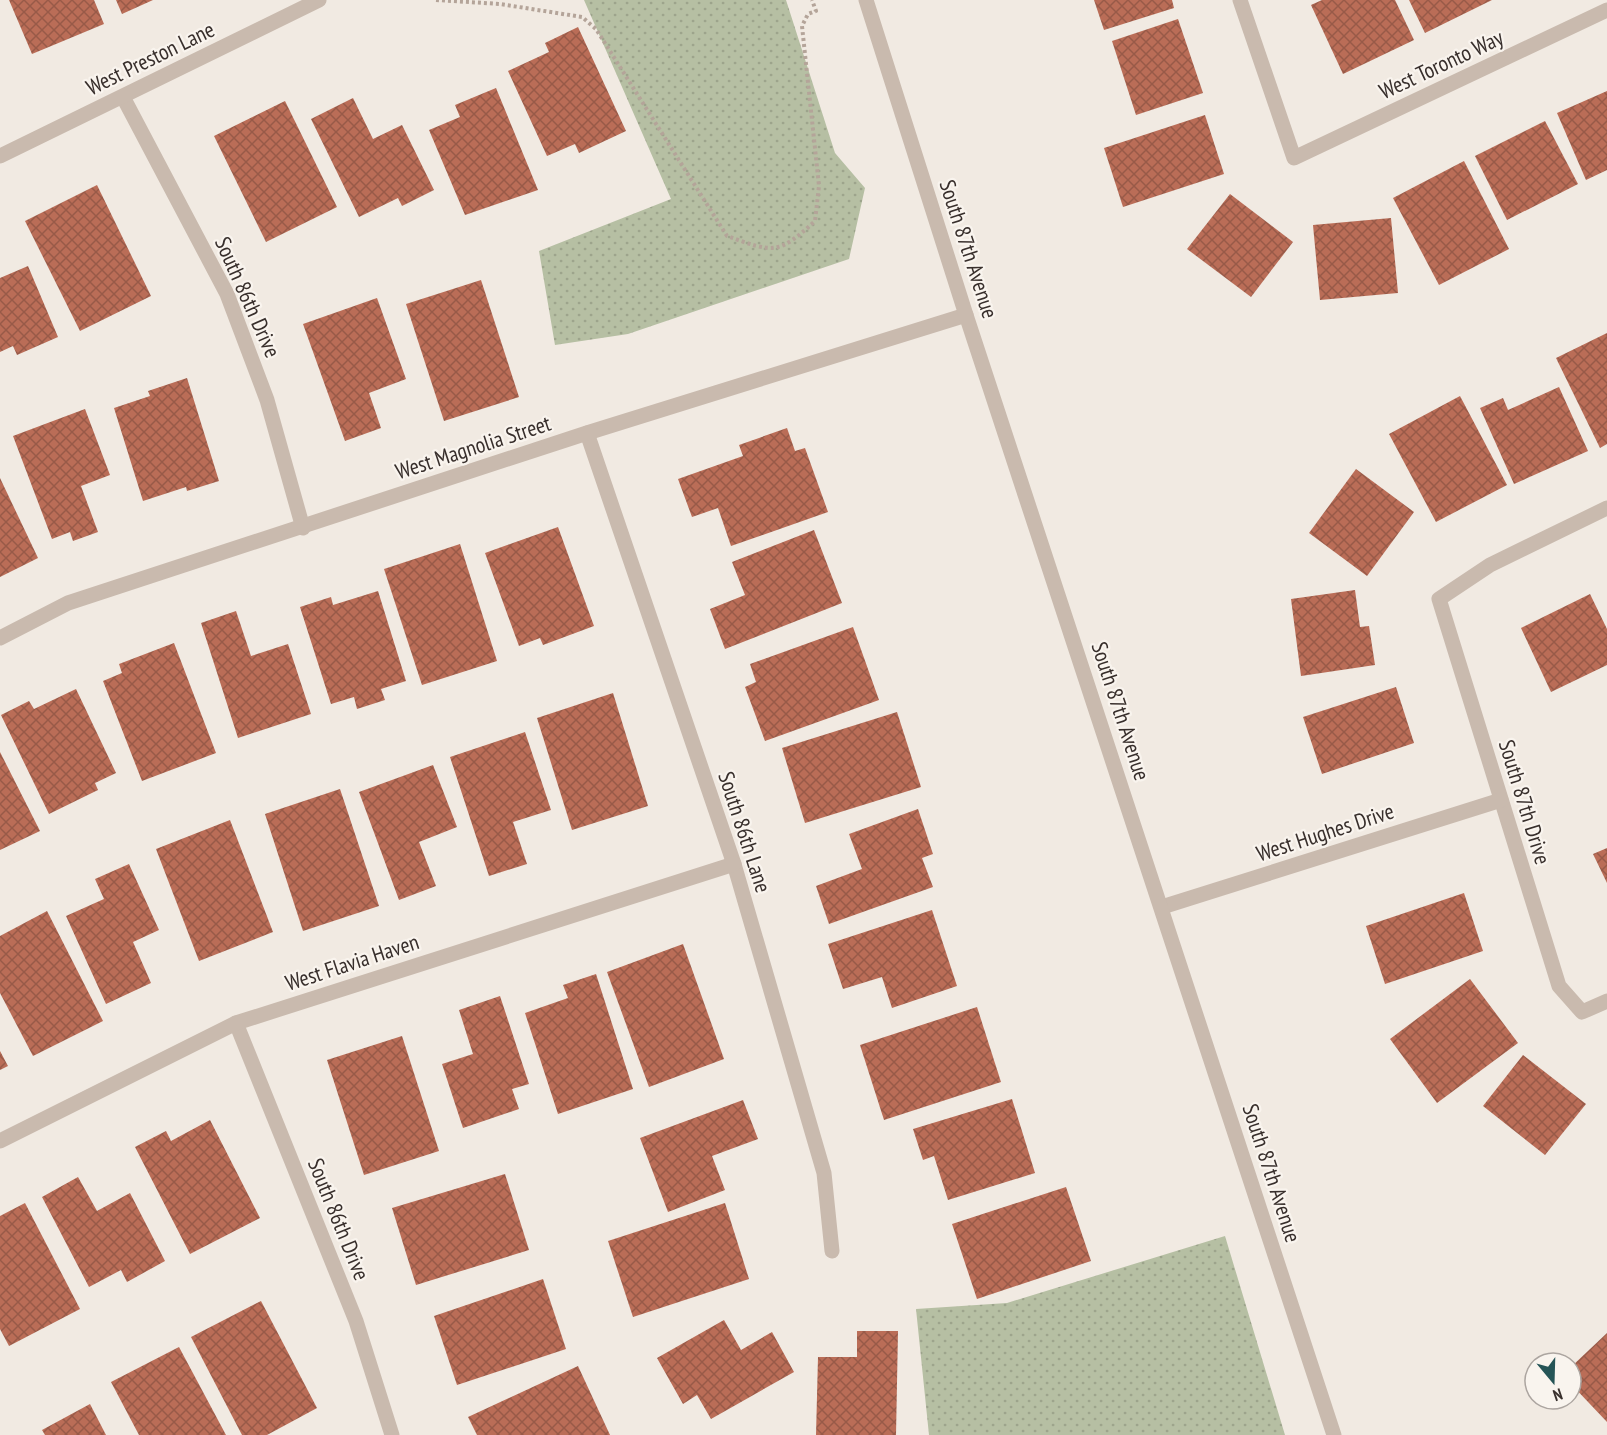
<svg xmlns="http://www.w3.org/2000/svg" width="1607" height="1435" viewBox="0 0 1607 1435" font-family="'PT Sans Narrow',sans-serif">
<defs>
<pattern id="grass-dots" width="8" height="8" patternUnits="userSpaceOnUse" patternTransform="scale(1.5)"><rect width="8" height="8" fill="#b6bfa3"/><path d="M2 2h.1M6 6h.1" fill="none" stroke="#9da48c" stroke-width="1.8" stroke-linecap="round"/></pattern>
<pattern id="building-cross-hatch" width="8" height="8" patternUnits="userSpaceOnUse" patternTransform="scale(1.5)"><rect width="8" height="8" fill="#ba6d57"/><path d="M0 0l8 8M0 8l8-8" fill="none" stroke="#985a48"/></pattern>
</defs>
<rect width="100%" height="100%" fill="#f1eae2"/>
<g fill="url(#grass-dots)">
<path d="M 584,0 L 786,0 L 835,153 L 865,188 L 849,259 L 628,334 L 555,345 L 539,251 L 671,199 Z"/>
<path d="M 1225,1236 L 1285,1435 L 929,1435 L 916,1309 L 1007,1303 Z"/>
</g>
<g fill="url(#building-cross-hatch)">
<path d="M 9,0 L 94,0 L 104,24 L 32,54 Z"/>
<path d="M 116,0 L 153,0 L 122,14 Z"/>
<path d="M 1094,0 L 1172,0 L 1174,8 L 1104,30 Z"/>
<path d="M 1322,0 L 1395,0 L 1414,40 L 1343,74 L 1311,5 Z"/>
<path d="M 1409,0 L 1492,0 L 1425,33 Z"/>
<path d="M 1178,19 L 1203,93 L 1136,115 L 1112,41 Z"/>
<path d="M 578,27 L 626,131 L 579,153 L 575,144 L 547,156 L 508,71 L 549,52 L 545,43 Z"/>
<path d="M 496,88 L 538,190 L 465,215 L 429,130 L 460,117 L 455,105 Z"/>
<path d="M 1607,91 L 1607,170 L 1586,180 L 1557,113 Z"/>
<path d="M 353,98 L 373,139 L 402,125 L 434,190 L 402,206 L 398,198 L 359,217 L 311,119 Z"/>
<path d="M 285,101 L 337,207 L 266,242 L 214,136 Z"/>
<path d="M 1205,115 L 1224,174 L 1123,207 L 1104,148 Z"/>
<path d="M 1545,121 L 1578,184 L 1507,220 L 1475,156 Z"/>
<path d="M 1464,161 L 1509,249 L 1439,285 L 1393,198 Z"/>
<path d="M 97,185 L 151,296 L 80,331 L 25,221 Z"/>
<path d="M 1230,194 L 1293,242 L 1251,297 L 1187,249 Z"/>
<path d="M 1391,218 L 1398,293 L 1320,300 L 1313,225 Z"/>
<path d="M 28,266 L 58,337 L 17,355 L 13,346 L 0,352 L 0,278 Z"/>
<path d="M 481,280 L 519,397 L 444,421 L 406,304 Z"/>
<path d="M 377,298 L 406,379 L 369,393 L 381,428 L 345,441 L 303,324 Z"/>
<path d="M 1607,333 L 1607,444 L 1600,448 L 1556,358 Z"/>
<path d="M 187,378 L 219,481 L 187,491 L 186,487 L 143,501 L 114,408 L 150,396 L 148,391 Z"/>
<path d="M 1559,387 L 1588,451 L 1514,484 L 1480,408 L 1503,398 L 1508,410 Z"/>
<path d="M 1460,396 L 1507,485 L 1436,522 L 1389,434 Z"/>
<path d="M 85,409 L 110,475 L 81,486 L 98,532 L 73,541 L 70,532 L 52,539 L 13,436 Z"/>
<path d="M 787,428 L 795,451 L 805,448 L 828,512 L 731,546 L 718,508 L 692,517 L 678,479 L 743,456 L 739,445 Z"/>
<path d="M 1356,469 L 1414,512 L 1367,576 L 1309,533 Z"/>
<path d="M 0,478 L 38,558 L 0,577 Z"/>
<path d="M 558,527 L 594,626 L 543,645 L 540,638 L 519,646 L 485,553 Z"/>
<path d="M 814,530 L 842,603 L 725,649 L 710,609 L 745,595 L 732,562 Z"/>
<path d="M 460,544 L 497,661 L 422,685 L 384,569 Z"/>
<path d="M 1355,590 L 1360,627 L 1369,626 L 1375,665 L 1301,676 L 1291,599 Z"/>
<path d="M 378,591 L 406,681 L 381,689 L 385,700 L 357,709 L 354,697 L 331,704 L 300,607 L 331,597 L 333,605 Z"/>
<path d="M 1590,594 L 1607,629 L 1607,665 L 1551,692 L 1521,628 Z"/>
<path d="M 236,611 L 251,656 L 288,644 L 311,714 L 238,738 L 201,623 Z"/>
<path d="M 853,627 L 879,700 L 765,741 L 745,687 L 756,682 L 750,664 Z"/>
<path d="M 174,643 L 216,753 L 142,781 L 103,681 L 122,673 L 119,664 Z"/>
<path d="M 1396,687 L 1414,743 L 1322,774 L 1303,717 Z"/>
<path d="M 76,689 L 116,773 L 95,783 L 98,790 L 49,814 L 1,715 L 29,701 L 34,709 Z"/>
<path d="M 613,693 L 648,806 L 572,830 L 537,718 Z"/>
<path d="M 897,712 L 921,787 L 805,823 L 782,748 Z"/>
<path d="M 525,732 L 551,810 L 513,822 L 527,864 L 489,876 L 450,757 Z"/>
<path d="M 0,752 L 40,831 L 0,850 Z"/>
<path d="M 433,765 L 457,827 L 419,842 L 436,886 L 399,900 L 359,792 Z"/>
<path d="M 340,789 L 379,906 L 303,931 L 265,814 Z"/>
<path d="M 918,809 L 933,854 L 922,858 L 933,887 L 829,924 L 816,886 L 862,869 L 849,834 Z"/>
<path d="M 230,820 L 273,932 L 199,961 L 156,849 Z"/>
<path d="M 1607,848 L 1607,883 L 1593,854 Z"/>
<path d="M 129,864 L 159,930 L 133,942 L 151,983 L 106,1004 L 66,916 L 104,899 L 95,879 Z"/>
<path d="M 1464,893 L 1483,951 L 1385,984 L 1366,926 Z"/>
<path d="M 932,910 L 957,986 L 892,1008 L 882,977 L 843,989 L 828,944 Z"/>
<path d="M 47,911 L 103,1021 L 33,1056 L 0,993 L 0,936 Z"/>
<path d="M 683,944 L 724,1059 L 649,1087 L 607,972 Z"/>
<path d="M 596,974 L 633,1089 L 558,1114 L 525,1013 L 568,998 L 563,985 Z"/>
<path d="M 1470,979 L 1518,1043 L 1437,1103 L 1390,1039 Z"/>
<path d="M 500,996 L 529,1084 L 512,1089 L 519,1109 L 463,1128 L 442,1064 L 473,1054 L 459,1010 Z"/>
<path d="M 977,1007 L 1001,1082 L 884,1120 L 860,1045 Z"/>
<path d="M 402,1036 L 439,1151 L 364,1175 L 327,1060 Z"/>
<path d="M 0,1051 L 8,1066 L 0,1070 Z"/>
<path d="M 1523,1055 L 1586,1104 L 1545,1155 L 1483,1106 Z"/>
<path d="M 1012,1099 L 1035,1173 L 948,1200 L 934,1156 L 923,1160 L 913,1129 Z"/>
<path d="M 743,1100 L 758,1139 L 712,1156 L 725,1190 L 668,1212 L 640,1138 Z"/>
<path d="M 210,1120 L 260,1218 L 190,1254 L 135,1147 L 166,1131 L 171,1141 Z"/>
<path d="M 505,1174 L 529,1250 L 416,1285 L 392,1208 Z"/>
<path d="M 78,1177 L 97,1211 L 130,1193 L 165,1261 L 127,1282 L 121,1270 L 89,1287 L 42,1197 Z"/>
<path d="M 1066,1187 L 1091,1261 L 977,1299 L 952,1224 Z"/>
<path d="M 25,1203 L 80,1309 L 9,1346 L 0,1329 L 0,1216 Z"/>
<path d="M 725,1203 L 749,1279 L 633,1317 L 608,1241 Z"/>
<path d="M 543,1279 L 566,1349 L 457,1385 L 434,1316 Z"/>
<path d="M 261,1301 L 317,1408 L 267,1435 L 242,1435 L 191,1337 Z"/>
<path d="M 724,1320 L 741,1350 L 772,1332 L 794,1372 L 711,1419 L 697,1395 L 683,1404 L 657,1358 Z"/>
<path d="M 857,1331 L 898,1331 L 896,1435 L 816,1435 L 818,1357 L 857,1357 Z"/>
<path d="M 1607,1333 L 1607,1422 L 1571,1384 L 1571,1367 Z"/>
<path d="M 179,1347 L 226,1435 L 139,1435 L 111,1382 Z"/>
<path d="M 578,1366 L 610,1435 L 477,1435 L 468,1417 Z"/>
<path d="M 90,1404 L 106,1435 L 45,1435 L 42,1430 Z"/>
</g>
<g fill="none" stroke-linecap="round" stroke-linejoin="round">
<path stroke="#b4a499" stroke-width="4" stroke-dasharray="3 3" stroke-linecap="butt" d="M 436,0 L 500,4 L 582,17 L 596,29 L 727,236 C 774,253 778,255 815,221 L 819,186 L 802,26 L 808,14 L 816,11 L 812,0"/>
<g stroke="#c9baae" stroke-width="15">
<path d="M 1240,0 L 1294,158 L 1607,10"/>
<path d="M 123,97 L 227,294 L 267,400 L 303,528"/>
<path d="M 0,156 L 319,0"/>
<path d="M 587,433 L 734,864 L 824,1173 L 832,1251"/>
<path d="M 1607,508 L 1490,565 L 1439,599 L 1559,986 L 1582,1012 L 1607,1001"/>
<path d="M 0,638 L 68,603 L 587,433 L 966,315"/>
<path d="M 1162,907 L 1501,800"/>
<path d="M 236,1023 L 356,1321 L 392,1435"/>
<path d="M 0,1141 L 236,1023 L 734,864"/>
</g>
<path stroke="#c9baae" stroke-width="15" d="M 866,0 L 966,315 L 1334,1435"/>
</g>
<g text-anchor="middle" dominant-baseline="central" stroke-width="4.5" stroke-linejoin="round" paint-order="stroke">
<g font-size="22" fill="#382f2c" stroke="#f9f4ee">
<text transform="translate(150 58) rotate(-26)">West Preston Lane</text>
<text transform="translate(1441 64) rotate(-25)">West Toronto Way</text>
<text transform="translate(969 249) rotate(72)">South 87th Avenue</text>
<text transform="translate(248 297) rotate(66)">South 86th Drive</text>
<text transform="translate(473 447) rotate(-18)">West Magnolia Street</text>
<text transform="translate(1121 711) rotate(72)">South 87th Avenue</text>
<text transform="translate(1525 802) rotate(73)">South 87th Drive</text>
<text transform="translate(745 832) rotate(72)">South 86th Lane</text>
<text transform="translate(1325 832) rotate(-18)">West Hughes Drive</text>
<text transform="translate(352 962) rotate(-18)">West Flavia Haven</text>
<text transform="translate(1272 1173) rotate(72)">South 87th Avenue</text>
<text transform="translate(339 1219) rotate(68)">South 86th Drive</text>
</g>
</g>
<g transform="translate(1553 1381) rotate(161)"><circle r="28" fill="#f9f4ee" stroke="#aca5a0" stroke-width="1.5"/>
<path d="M0-4.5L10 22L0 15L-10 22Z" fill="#255456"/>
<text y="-9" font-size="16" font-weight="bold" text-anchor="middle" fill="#382f2c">N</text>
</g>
</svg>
